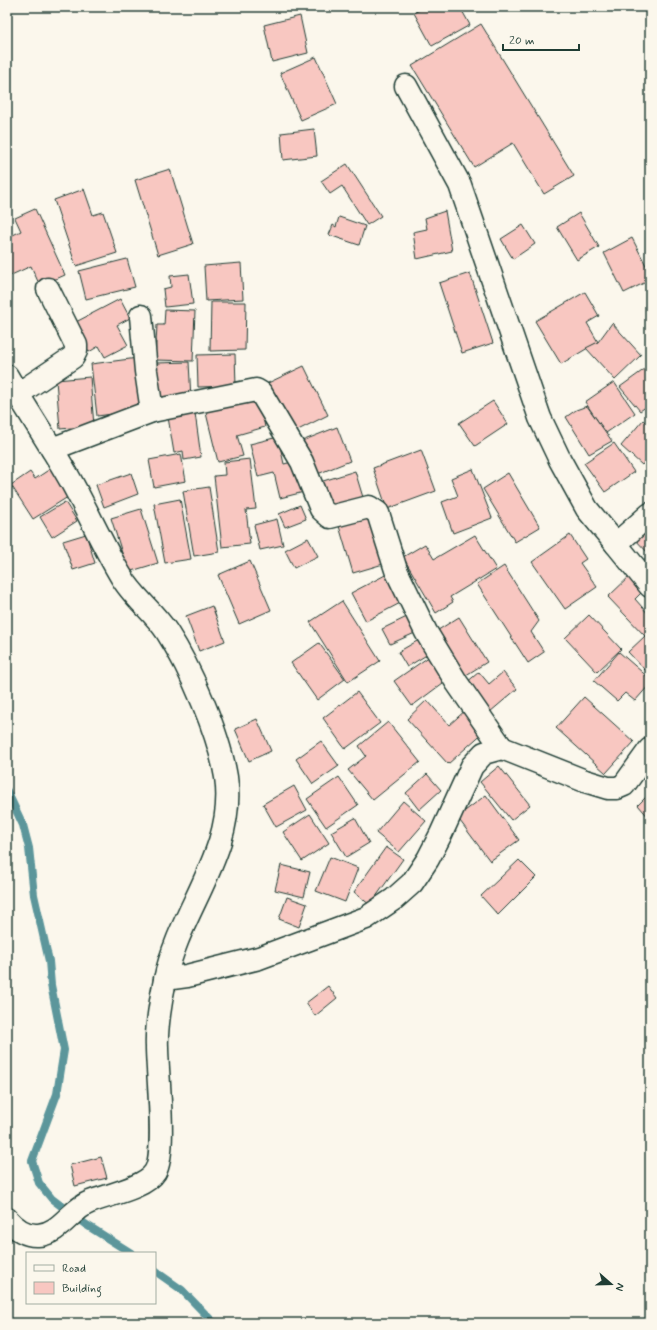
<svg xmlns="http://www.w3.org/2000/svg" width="657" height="1330" viewBox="0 0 657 1330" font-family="Mynerve,sans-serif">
<rect width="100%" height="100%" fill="#fbf7ec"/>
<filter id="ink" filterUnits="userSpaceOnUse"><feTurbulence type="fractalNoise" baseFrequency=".025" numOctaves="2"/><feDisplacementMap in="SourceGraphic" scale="8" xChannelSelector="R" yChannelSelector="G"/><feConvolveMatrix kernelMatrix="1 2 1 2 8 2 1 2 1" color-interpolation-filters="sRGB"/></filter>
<g filter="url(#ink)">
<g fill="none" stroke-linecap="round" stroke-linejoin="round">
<g stroke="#5b969b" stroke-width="8">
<path d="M 7,791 L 23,825 L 29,848 L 34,895 L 49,961 L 51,985 L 64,1050 L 57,1094 L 32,1161 L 39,1183 L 52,1199 L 85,1224 L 131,1253"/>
<path d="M 155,1271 L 182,1290 L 214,1323"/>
</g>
</g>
<g fill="#f8c7c1" stroke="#1f3d34">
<path d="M 424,7 L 460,7 L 470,25 L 432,46 L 414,13 Z"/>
<path d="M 300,16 L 308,53 L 272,62 L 264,25 Z"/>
<path d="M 481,24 L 574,176 L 544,194 L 513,143 L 474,167 L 412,66 Z"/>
<path d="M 316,57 L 337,104 L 301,120 L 280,73 Z"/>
<path d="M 314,129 L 317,156 L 283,160 L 281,133 Z"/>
<path d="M 347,164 L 381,216 L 367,225 L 342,186 L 330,194 L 321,181 Z"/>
<path d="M 170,169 L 193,244 L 158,255 L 135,180 Z"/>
<path d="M 84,189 L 93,215 L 103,212 L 117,253 L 76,266 L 54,200 Z"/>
<path d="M 35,209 L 65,275 L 40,286 L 31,266 L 7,277 L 7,238 L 21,231 L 15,218 Z"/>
<path d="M 445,211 L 452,251 L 417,259 L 413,232 L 427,229 L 425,218 Z"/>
<path d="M 579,213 L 599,247 L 577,260 L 557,227 Z"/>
<path d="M 339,217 L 365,226 L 359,245 L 329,235 L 333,225 L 336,227 Z"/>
<path d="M 523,225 L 535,244 L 513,259 L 501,239 Z"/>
<path d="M 632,238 L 650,273 L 650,280 L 624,293 L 604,253 Z"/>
<path d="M 127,259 L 135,287 L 86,299 L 79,271 Z"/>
<path d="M 241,263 L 243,299 L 206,301 L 204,266 Z"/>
<path d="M 470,273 L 493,343 L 462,353 L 439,283 Z"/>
<path d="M 189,274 L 193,304 L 165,307 L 163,289 L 171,287 L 170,276 Z"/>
<path d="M 585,292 L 599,316 L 587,323 L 598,342 L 561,364 L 535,321 Z"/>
<path d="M 120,299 L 130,318 L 117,325 L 128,345 L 105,357 L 99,346 L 89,352 L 74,323 Z"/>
<path d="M 211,302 L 246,302 L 245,350 L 210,351 Z"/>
<path d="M 165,310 L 195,311 L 193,361 L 155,360 L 157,325 L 164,325 Z"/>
<path d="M 612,323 L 641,355 L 615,380 L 586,348 L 598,342 Z"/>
<path d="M 235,354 L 236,386 L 198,387 L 197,355 Z"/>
<path d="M 138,358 L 144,410 L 97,416 L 91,364 Z"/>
<path d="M 189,362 L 191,399 L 157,403 L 156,363 Z"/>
<path d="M 304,366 L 328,415 L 292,433 L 268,383 Z"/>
<path d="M 649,366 L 650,404 L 640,411 L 620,387 Z"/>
<path d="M 90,377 L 94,426 L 60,429 L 56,380 Z"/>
<path d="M 614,382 L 635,413 L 606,433 L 585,402 Z"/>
<path d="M 258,395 L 265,427 L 237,435 L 243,456 L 218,462 L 205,409 Z"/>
<path d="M 493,401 L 508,424 L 475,446 L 459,423 Z"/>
<path d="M 587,406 L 612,441 L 589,454 L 566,417 L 576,410 Z"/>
<path d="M 195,413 L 201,457 L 184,460 L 183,451 L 174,453 L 168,417 Z"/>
<path d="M 643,420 L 650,426 L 650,456 L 642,465 L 621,446 Z"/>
<path d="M 337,427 L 350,461 L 315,475 L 302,441 Z"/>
<path d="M 278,437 L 284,464 L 296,461 L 304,492 L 280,498 L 274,473 L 258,477 L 250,444 Z"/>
<path d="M 614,443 L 634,472 L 605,492 L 584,463 Z"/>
<path d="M 421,450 L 436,491 L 387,509 L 373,468 Z"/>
<path d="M 181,454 L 186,481 L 154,487 L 149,460 Z"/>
<path d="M 250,459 L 256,509 L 246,510 L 250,544 L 222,547 L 214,476 L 225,475 L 224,462 Z"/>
<path d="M 53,467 L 71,495 L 33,519 L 11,485 L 30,472 L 35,479 Z"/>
<path d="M 473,469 L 492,518 L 453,533 L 442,502 L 458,496 L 451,478 Z"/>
<path d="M 355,471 L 365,504 L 329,514 L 320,482 Z"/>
<path d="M 131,473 L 138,494 L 104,507 L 96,485 Z"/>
<path d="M 508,473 L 540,527 L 515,542 L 483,489 Z"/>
<path d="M 209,487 L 219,552 L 194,556 L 183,491 Z"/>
<path d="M 180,499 L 191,559 L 165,563 L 154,504 Z"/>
<path d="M 65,502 L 77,521 L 52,537 L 40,517 Z"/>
<path d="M 300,505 L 306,519 L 285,527 L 279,514 Z"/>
<path d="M 141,509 L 158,563 L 128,572 L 111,518 Z"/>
<path d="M 376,515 L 390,562 L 353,573 L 339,526 Z"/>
<path d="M 277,519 L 283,545 L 260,550 L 254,525 Z"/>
<path d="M 650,523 L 650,555 L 632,536 Z"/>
<path d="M 86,534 L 95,563 L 73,570 L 63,541 Z"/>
<path d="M 475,535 L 496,569 L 450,597 L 453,602 L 436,613 L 403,557 L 425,544 L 434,559 Z"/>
<path d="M 570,535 L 586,559 L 580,563 L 597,587 L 565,609 L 532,562 Z"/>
<path d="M 308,538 L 318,556 L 294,568 L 285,550 Z"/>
<path d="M 250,561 L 271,610 L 239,624 L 218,575 Z"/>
<path d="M 504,566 L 539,621 L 531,632 L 544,652 L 528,663 L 477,584 Z"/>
<path d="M 391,572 L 406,600 L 366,621 L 351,593 Z"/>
<path d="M 632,574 L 645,589 L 635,599 L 650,616 L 650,666 L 645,670 L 628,652 L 645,636 L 608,597 Z"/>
<path d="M 342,601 L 380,661 L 348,682 L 310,622 Z"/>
<path d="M 212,606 L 225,641 L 199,651 L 186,616 Z"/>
<path d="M 415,613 L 424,629 L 390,644 L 382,629 Z"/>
<path d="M 589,615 L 621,649 L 597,672 L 565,638 Z"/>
<path d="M 459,617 L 487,662 L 463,677 L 435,632 Z"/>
<path d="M 424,637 L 433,651 L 407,667 L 398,652 Z"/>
<path d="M 319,643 L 345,679 L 317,700 L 291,663 Z"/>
<path d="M 619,652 L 650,679 L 650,684 L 635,701 L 625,693 L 617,701 L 594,681 Z"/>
<path d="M 430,656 L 447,680 L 412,706 L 394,681 Z"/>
<path d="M 479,672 L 489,684 L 503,672 L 517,689 L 490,712 L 466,683 Z"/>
<path d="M 357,692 L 380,723 L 345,749 L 323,718 Z"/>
<path d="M 584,697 L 634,742 L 606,773 L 556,728 Z"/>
<path d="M 427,700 L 449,725 L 467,709 L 486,730 L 448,764 L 407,719 Z"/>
<path d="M 257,719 L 271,751 L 249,761 L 235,729 Z"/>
<path d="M 388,722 L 420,762 L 373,800 L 348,770 L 366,756 L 359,746 Z"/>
<path d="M 321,741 L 339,766 L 313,784 L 296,759 Z"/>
<path d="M 499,766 L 530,805 L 511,820 L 480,782 Z"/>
<path d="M 427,774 L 441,790 L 419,810 L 406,793 Z"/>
<path d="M 339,777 L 358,805 L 326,827 L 307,799 Z"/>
<path d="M 294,786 L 307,810 L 276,827 L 263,804 Z"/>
<path d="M 650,793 L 650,819 L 638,805 Z"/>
<path d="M 486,795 L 519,840 L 490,861 L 457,817 Z"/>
<path d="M 403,801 L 426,821 L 399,852 L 376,833 Z"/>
<path d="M 310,814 L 329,843 L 302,861 L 283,832 Z"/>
<path d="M 355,818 L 369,843 L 346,857 L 331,832 Z"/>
<path d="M 386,847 L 403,859 L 370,905 L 354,892 Z"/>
<path d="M 330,857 L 358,868 L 345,902 L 316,891 Z"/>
<path d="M 519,860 L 536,877 L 498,915 L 481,896 Z"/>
<path d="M 281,865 L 310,872 L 304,897 L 275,890 Z"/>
<path d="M 287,897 L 307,904 L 299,927 L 279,919 Z"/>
<path d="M 328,986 L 337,998 L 315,1016 L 306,1003 Z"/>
<path d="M 101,1157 L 107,1178 L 75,1186 L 70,1165 Z"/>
</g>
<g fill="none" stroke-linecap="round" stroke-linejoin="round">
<defs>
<g id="minor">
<path d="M 406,86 L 460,185 L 540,418 L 560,460 L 587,509 L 616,544"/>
<path d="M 141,316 L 146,371 L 152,411"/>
<path d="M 18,394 L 73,357 L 76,351 L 76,345 L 48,289"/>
<path d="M 52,449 L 152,411 L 256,390 L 261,393 L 302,462 L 321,509 L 330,517 L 369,507 L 378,513 L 396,570 L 426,632 L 457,683 L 502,748"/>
<path d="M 650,514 L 616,544 L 650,586"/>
<path d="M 165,979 L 187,976 L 259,958 L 366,918 L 394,899 L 412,883 L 428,859 L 441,834 L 472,766 L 484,753 L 502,748 L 585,781 L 608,788 L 617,788 L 624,785 L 650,749"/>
</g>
<path id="tertiary" d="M 7,376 C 28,412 52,447 72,483 C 89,514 103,546 121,576 C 133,597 154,612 167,632 C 191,669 219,734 226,777 C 237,851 179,910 165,980 C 161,998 156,1029 157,1047 C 157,1073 167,1152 155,1172 C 145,1188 107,1195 90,1202 C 71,1209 60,1234 38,1235 C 25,1236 15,1228 7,1219"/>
</defs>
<use href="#minor" stroke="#1f3d34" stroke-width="25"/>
<use href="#tertiary" stroke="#1f3d34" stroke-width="25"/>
<use href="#minor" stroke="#fbf7ec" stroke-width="22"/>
<use href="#tertiary" stroke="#fbf7ec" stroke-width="22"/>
</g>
</g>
<rect width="657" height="1330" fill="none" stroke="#fbf7ec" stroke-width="24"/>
<rect x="12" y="12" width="633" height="1306" fill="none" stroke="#1f3d34" stroke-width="1.5" filter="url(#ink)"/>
<rect x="26" y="1252" width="130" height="52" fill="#fbf7ec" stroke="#a3ada2"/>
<rect x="34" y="1265" width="20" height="6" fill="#fbf7ec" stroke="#a3ada2"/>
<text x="62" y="1272" font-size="12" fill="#1f3d34">Road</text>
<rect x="34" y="1282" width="20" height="12" fill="#f8c7c1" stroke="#a3ada2"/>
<text x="62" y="1292" font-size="12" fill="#1f3d34">Building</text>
<g transform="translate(611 1284) rotate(110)" stroke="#fbf7ec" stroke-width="3" paint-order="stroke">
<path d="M0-3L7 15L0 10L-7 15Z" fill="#1f3d34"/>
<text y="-6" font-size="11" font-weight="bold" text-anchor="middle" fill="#1f3d34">N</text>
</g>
<path d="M503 44v6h76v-6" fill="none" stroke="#1f3d34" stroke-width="2"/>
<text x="509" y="44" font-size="12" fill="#1f3d34" stroke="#fbf7ec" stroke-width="3" paint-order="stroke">20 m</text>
</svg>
